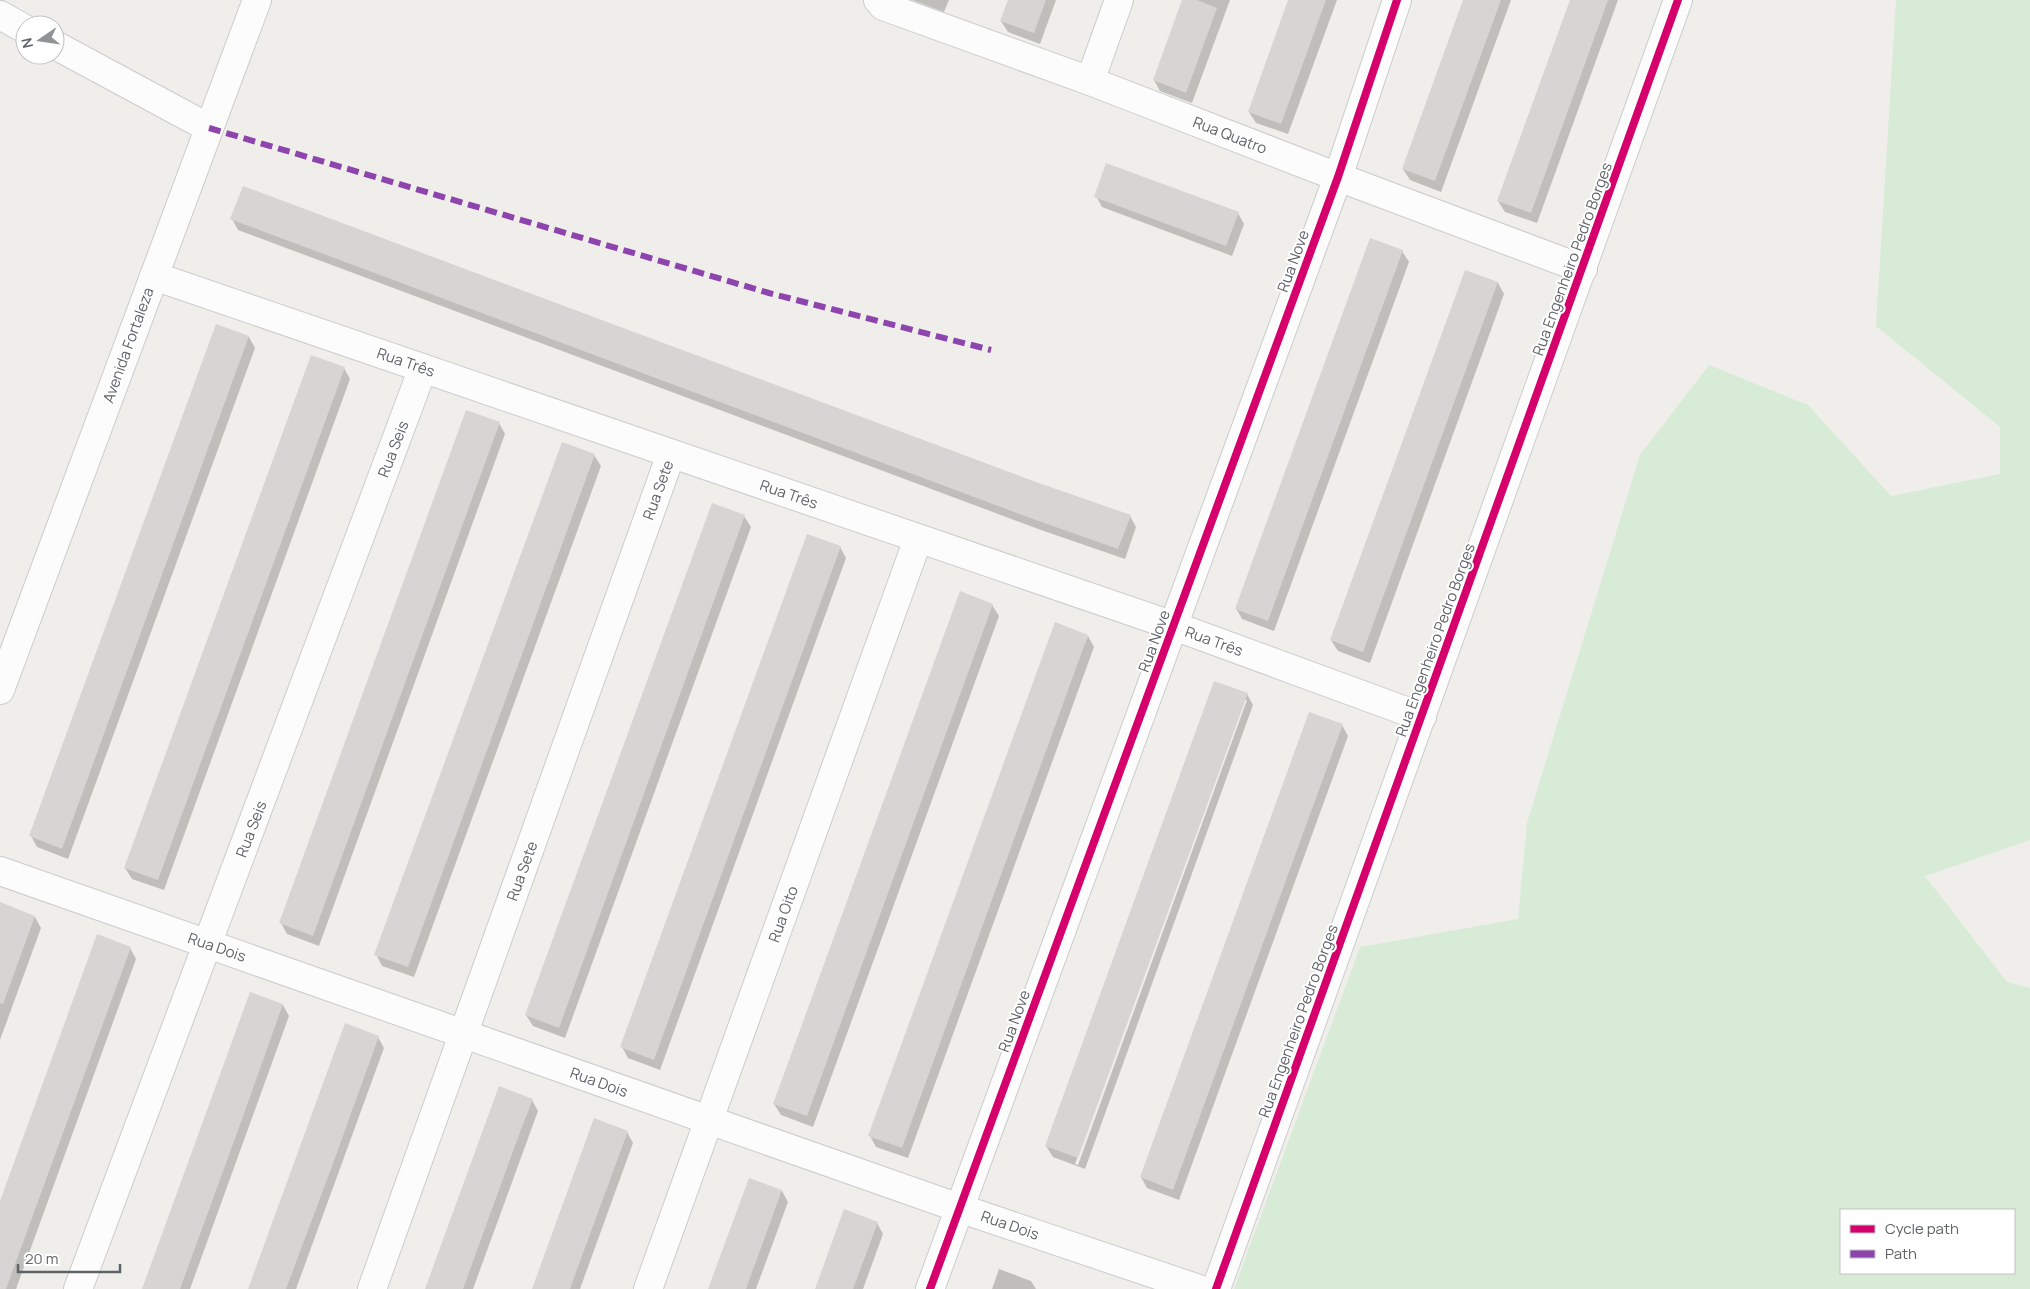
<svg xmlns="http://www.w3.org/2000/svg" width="2030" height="1289" viewBox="0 0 2030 1289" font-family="Manrope,sans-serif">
<rect width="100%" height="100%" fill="#efeeea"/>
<path fill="#d8ebd6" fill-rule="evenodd" d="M 1896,0 L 2030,0 L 2030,840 L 1925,876 L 2007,982 L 2030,988 L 2030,1289 L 1234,1289 L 1360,947 L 1518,919 L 1527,823 L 1640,455 L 1709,365 L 1808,405 L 1891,496 L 2000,474 L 2000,427 L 1876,326 ZM 1841,1210 L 2014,1210 L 2014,1273 L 1841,1273 Z"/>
<g fill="#0003" fill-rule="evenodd">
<path d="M 912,0 L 949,0 L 944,12 Z"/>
<path d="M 1009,0 L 1056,0 L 1040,44 L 1008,32 L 1001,21 Z"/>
<path d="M 1183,0 L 1230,0 L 1192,103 L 1160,91 L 1154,80 Z"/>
<path d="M 1290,0 L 1337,0 L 1288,134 L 1256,123 L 1249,112 Z"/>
<path d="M 1465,0 L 1511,0 L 1441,192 L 1410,180 L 1403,169 Z"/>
<path d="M 1571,0 L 1618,0 L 1537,223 L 1505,212 L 1498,201 Z"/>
<path d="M 1096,196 L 1238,213 L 1244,224 L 1232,256 L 1102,207 Z"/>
<path d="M 232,219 L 1036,483 L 1130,516 L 1136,527 L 1125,559 L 1041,530 L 238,230 Z"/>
<path d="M 1402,251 L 1409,262 L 1274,631 L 1242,619 L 1236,608 Z"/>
<path d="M 1466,271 L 1498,283 L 1504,294 L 1370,663 L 1338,651 L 1331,640 Z"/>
<path d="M 217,325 L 249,337 L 255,348 L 68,859 L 37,847 L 31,836 Z"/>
<path d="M 344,368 L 350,379 L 164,890 L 132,879 L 125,868 Z"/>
<path d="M 499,423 L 505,434 L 319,946 L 287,934 L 281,923 Z"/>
<path d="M 594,455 L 601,466 L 414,977 L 382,966 L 376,954 Z"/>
<path d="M 744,516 L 751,527 L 565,1038 L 533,1026 L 526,1015 Z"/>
<path d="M 840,547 L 846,558 L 660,1070 L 628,1058 L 622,1047 Z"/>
<path d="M 992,605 L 999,616 L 813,1127 L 781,1115 L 774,1104 Z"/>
<path d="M 1088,636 L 1094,647 L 908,1158 L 876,1147 L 870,1136 Z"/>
<path d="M 1215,682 L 1247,694 L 1253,705 L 1085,1169 L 1053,1157 L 1046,1146 ZM 1244,700 L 1247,700 L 1078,1165 L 1075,1164 Z"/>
<path d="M 1342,725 L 1348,736 L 1179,1200 L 1147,1188 L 1141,1177 Z"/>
<path d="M 0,912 L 35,917 L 41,928 L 0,1040 Z"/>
<path d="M 130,948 L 136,959 L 16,1289 L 0,1289 L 0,1205 Z"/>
<path d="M 251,993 L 283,1005 L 289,1016 L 190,1289 L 143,1289 Z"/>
<path d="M 378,1037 L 384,1048 L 296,1289 L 250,1289 Z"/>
<path d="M 532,1100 L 538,1111 L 473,1289 L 427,1289 Z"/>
<path d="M 627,1132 L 633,1143 L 580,1289 L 534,1289 Z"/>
<path d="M 750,1179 L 782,1191 L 788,1202 L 756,1289 L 710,1289 Z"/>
<path d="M 877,1223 L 883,1234 L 863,1289 L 816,1289 Z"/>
<path d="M 999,1269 L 1031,1281 L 1036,1289 L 992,1289 Z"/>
</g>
<g fill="#d6d5d3">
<path d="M 1008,0 L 1046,0 L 1034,33 L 1000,21 Z"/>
<path d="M 1182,0 L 1197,0 L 1217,8 L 1186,93 L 1153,80 Z"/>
<path d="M 1288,0 L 1326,0 L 1281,124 L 1248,112 Z"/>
<path d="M 1463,0 L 1501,0 L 1435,181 L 1402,169 Z"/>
<path d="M 1570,0 L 1608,0 L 1531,213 L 1497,201 Z"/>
<path d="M 1106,163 L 1239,212 L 1226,246 L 1094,197 Z"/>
<path d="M 243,186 L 1036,482 L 1131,515 L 1118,549 L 1033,519 L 230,219 Z"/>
<path d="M 1370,238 L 1403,250 L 1268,621 L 1235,609 Z"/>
<path d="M 1465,270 L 1498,282 L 1363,652 L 1330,640 Z"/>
<path d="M 216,324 L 249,336 L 62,849 L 29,836 Z"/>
<path d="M 311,355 L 345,367 L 158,880 L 124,868 Z"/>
<path d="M 466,410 L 500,422 L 313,936 L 279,923 Z"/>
<path d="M 562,442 L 595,454 L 408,967 L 374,955 Z"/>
<path d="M 712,503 L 745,515 L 559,1028 L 525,1015 Z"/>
<path d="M 807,534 L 841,546 L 654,1060 L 620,1047 Z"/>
<path d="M 960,591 L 993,604 L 807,1116 L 773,1104 Z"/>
<path d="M 1055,622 L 1088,635 L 902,1148 L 868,1136 Z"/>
<path d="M 1214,681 L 1248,693 L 1078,1158 L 1045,1146 Z"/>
<path d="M 1309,712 L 1343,724 L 1173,1190 L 1140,1177 Z"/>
<path d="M 0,902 L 35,916 L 3,1004 L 0,1003 Z"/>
<path d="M 97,934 L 131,947 L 6,1289 L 0,1289 L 0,1201 Z"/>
<path d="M 250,992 L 283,1004 L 237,1133 L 180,1289 L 142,1289 Z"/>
<path d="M 345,1023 L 379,1036 L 331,1169 L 286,1289 L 248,1289 Z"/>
<path d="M 499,1086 L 533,1099 L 520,1132 L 463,1289 L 425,1289 Z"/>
<path d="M 594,1118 L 628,1131 L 579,1264 L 570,1289 L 532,1289 Z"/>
<path d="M 749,1178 L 782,1190 L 746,1289 L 708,1289 Z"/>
<path d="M 844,1209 L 878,1222 L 853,1289 L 815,1289 Z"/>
</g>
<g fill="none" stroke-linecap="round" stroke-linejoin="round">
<defs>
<g id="minor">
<path d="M 878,0 L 883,6 L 1090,81 L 1338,177 L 1583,269"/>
<path d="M 0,15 L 25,29"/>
<path d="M 55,45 L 209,128"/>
<path d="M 1090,81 L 1119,0"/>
<path d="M 154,276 L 1174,626 L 1422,717"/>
<path d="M 0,690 L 257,0"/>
<path d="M 0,871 L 959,1208 L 1199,1289"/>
<path d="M 78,1289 L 423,368"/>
<path d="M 372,1289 L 671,454"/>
<path d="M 648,1289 L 918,539"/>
<path d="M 930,1289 L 1338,177 L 1397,0"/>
<path d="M 1216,1289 L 1678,0"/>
</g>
</defs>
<use href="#minor" stroke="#cbcccc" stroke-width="30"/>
<use href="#minor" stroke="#fdfcfc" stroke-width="28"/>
<path stroke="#8e44ad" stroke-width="6" stroke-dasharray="12 6" stroke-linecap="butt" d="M 209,128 L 769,293 L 991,350"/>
<defs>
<g id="cycleway">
<path d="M 930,1289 L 1338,177 L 1397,0"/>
<path d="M 1216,1289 L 1678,0"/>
</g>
</defs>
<use href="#cycleway" stroke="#fff" stroke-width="11"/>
<use href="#cycleway" stroke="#d6006c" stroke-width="8"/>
</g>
<g text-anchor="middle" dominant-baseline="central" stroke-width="4" stroke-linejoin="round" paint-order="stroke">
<g font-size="15" fill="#5f6368" stroke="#fff">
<text transform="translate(1230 135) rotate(21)">Rua Quatro</text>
<text transform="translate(1572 259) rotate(-70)">Rua Engenheiro Pedro Borges</text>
<text transform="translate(1293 261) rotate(-70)">Rua Nove</text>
<text transform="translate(128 345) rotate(-70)">Avenida Fortaleza</text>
<text transform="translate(406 362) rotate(19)">Rua Três</text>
<text transform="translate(393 449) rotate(-69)">Rua Seis</text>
<text transform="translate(658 490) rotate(-70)">Rua Sete</text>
<text transform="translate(789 494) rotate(19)">Rua Três</text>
<text transform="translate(1435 640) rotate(-70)">Rua Engenheiro Pedro Borges</text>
<text transform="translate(1154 641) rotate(-70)">Rua Nove</text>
<text transform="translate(1214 641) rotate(20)">Rua Três</text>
<text transform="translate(251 829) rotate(-69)">Rua Seis</text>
<text transform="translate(522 871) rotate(-70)">Rua Sete</text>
<text transform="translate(783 914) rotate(-70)">Rua Oito</text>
<text transform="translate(217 947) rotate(19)">Rua Dois</text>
<text transform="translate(1014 1021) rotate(-70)">Rua Nove</text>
<text transform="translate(1298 1021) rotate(-70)">Rua Engenheiro Pedro Borges</text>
<text transform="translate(599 1082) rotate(20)">Rua Dois</text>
<text transform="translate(1010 1225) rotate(19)">Rua Dois</text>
</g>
</g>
<rect x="1840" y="1209" width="175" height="65" fill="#ffffff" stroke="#bfc1c3"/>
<rect x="1850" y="1225" width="25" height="8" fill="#d6006c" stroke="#bfc1c3"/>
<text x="1885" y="1234" font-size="15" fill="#5f6368">Cycle path</text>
<rect x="1850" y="1250" width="25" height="8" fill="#8e44ad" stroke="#bfc1c3"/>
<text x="1885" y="1259" font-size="15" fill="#5f6368">Path</text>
<g transform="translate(40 40) rotate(257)"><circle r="24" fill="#ffffff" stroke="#bfc1c3"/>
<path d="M0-4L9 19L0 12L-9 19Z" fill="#919496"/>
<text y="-8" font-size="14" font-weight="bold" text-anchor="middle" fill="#5f6368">N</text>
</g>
<path d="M18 1264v8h102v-8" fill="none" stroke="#5f6368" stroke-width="2.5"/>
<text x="25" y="1264" font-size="15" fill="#5f6368" stroke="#ffffff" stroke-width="4" paint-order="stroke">20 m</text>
</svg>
